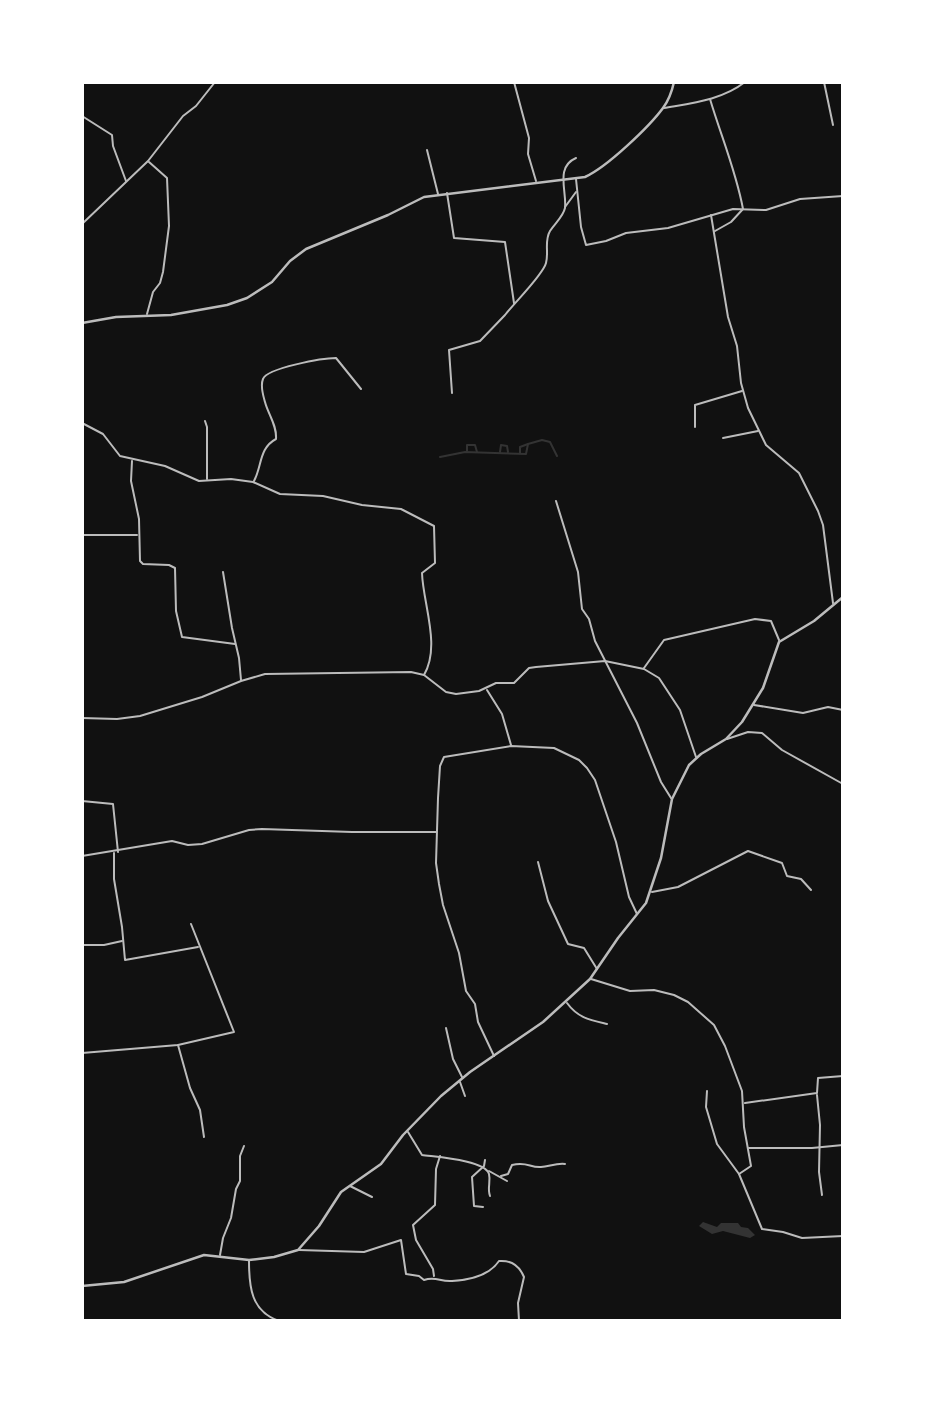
<svg xmlns="http://www.w3.org/2000/svg" width="925" height="1403" viewBox="0 0 925 1403" font-family="Raleway,sans-serif">
<rect width="100%" height="100%" fill="#111"/>
<path fill="#333" d="M 703,1222 L 717,1227 L 721,1223 L 738,1223 L 741,1227 L 748,1228 L 755,1235 L 750,1238 L 723,1231 L 712,1234 L 699,1226 Z"/>
<g fill="none" stroke-linecap="round" stroke-linejoin="round">
<g stroke="#333" stroke-width="2">
<path d="M 467,451 L 467,445 L 475,445 L 477,452"/>
<path d="M 500,452 L 501,445 L 507,446 L 508,452"/>
<path d="M 520,453 L 520,447 L 528,444"/>
<path d="M 440,457 L 465,452 L 526,454 L 528,444 L 542,440 L 550,442 L 557,456"/>
</g>
<g stroke="#bcbcbc" stroke-width="2">
<path d="M 514,82 L 529,138 L 528,154 L 536,181"/>
<path d="M 824,82 L 833,125"/>
<path d="M 710,99 C 721,136 736,171 743,209 L 731,222 L 715,231"/>
<path d="M 664,108 C 692,103 722,100 745,82"/>
<path d="M 82,116 L 112,135 L 113,146 L 126,181"/>
<path d="M 427,150 L 438,194"/>
<path d="M 576,179 L 581,227 L 586,245 L 606,241 L 626,233 L 668,228 L 733,209 L 766,210 L 800,199 L 843,196"/>
<path d="M 447,193 L 454,238 L 505,242 L 514,303"/>
<path d="M 565,207 L 576,192"/>
<path d="M 711,215 L 728,317 L 737,346 L 741,383 L 748,408 L 766,445 L 799,473 L 818,511 L 823,525 L 833,603"/>
<path d="M 82,224 L 148,161 L 183,116 L 196,106 L 215,82"/>
<path d="M 147,314 L 153,292 L 160,283 L 163,272 L 169,226 L 167,178 L 149,162"/>
<path d="M 452,393 L 449,350 L 480,341 L 505,315 C 514,303 543,275 546,263 C 549,252 544,241 550,231 C 555,223 563,217 565,208 C 567,191 555,167 576,158"/>
<path d="M 205,421 L 207,427 L 207,479"/>
<path d="M 82,423 L 103,434 L 120,456 L 165,466 L 199,481 L 231,479 L 253,482 L 280,494 L 323,496 L 362,505 L 401,509 L 434,526 L 435,563 L 422,573 C 423,604 441,646 424,675"/>
<path d="M 695,427 L 695,405 L 742,391"/>
<path d="M 723,438 L 758,431"/>
<path d="M 132,461 L 131,481 L 139,519 L 140,561 L 143,564 L 169,565 L 175,568 L 176,611 L 182,637 L 235,644"/>
<path d="M 254,481 C 262,466 259,448 276,439 C 277,425 268,414 265,402 C 263,395 260,386 263,379 C 267,368 323,358 336,358 L 361,389"/>
<path d="M 556,501 L 578,572 L 582,609 L 589,619 L 595,641 L 637,723 L 661,782 L 671,798"/>
<path d="M 82,535 L 137,535"/>
<path d="M 223,572 L 232,628 L 239,658 L 241,680"/>
<path d="M 644,668 L 664,640 L 755,619 L 771,621 L 779,640"/>
<path d="M 487,690 L 502,714 L 511,745"/>
<path d="M 754,705 L 803,713 L 828,707 L 843,710"/>
<path d="M 82,718 L 117,719 L 140,716 L 202,697 L 241,681 L 265,674 L 411,672 L 424,675 L 446,692 L 456,694 L 479,691 L 496,683 L 514,683 L 529,668 L 536,667 L 605,661 L 644,669 L 659,678 L 680,710 L 696,757"/>
<path d="M 727,739 L 748,732 L 762,733 L 782,750 L 843,784"/>
<path d="M 82,801 L 113,804 L 118,852"/>
<path d="M 114,853 L 114,879 L 122,927 L 125,960 L 198,947"/>
<path d="M 82,856 L 172,841 L 188,845 L 202,844 L 249,830 L 262,829 L 352,832 L 436,832"/>
<path d="M 538,862 L 548,901 L 568,944 L 584,948 L 597,969"/>
<path d="M 652,892 L 678,887 L 748,851 L 782,863 L 787,876 L 801,879 L 811,890"/>
<path d="M 82,945 L 104,945 L 122,941"/>
<path d="M 591,979 L 630,991 L 654,990 L 674,995 L 688,1002 L 714,1025 L 725,1046 L 742,1091 L 744,1127 L 751,1166 L 739,1174"/>
<path d="M 567,1003 C 578,1018 590,1020 607,1024"/>
<path d="M 446,1028 L 453,1059 L 462,1077"/>
<path d="M 178,1045 L 190,1088 L 200,1110 L 204,1137"/>
<path d="M 82,1053 L 178,1045 L 234,1032 L 191,924"/>
<path d="M 494,1056 L 478,1022 L 475,1004 L 466,991 L 459,953 L 443,905 L 439,884 L 436,863 L 438,798 L 440,766 L 444,757 L 511,746 L 554,748 L 579,760 L 587,768 L 595,780 L 616,842 L 629,897 L 637,914"/>
<path d="M 460,1082 L 465,1096"/>
<path d="M 707,1091 L 706,1107 L 717,1144 L 739,1174 L 762,1229 L 783,1232 L 802,1238 L 843,1236"/>
<path d="M 817,1095 L 820,1125 L 819,1172 L 822,1195"/>
<path d="M 745,1103 L 817,1093 L 818,1078 L 843,1076"/>
<path d="M 408,1132 L 422,1155 C 435,1157 485,1160 489,1174 C 491,1182 487,1188 490,1196"/>
<path d="M 749,1148 L 812,1148 L 843,1145"/>
<path d="M 489,1171 L 507,1181"/>
<path d="M 501,1176 L 508,1174 L 512,1165 C 527,1161 530,1168 541,1167 C 550,1166 557,1163 565,1164"/>
<path d="M 350,1186 L 372,1197"/>
<path d="M 483,1207 L 474,1206 L 472,1177 L 484,1166 L 485,1160"/>
<path d="M 299,1250 L 364,1252 L 401,1240 L 406,1274 L 419,1276 L 424,1280 C 436,1276 440,1282 452,1281 C 468,1280 489,1276 499,1261 C 511,1260 519,1265 524,1277 L 518,1303 L 519,1321"/>
<path d="M 220,1255 L 223,1238 L 231,1218 L 236,1189 L 240,1181 L 240,1156 L 244,1146"/>
<path d="M 249,1261 C 249,1287 251,1311 279,1321"/>
<path d="M 434,1276 L 433,1269 L 416,1240 L 413,1225 L 435,1205 L 436,1169 L 440,1156"/>
</g>
<g stroke="#bcbcbc" stroke-width="2.5">
<path d="M 82,323 L 116,317 L 171,315 L 227,305 L 247,298 L 272,282 L 290,261 L 306,249 L 388,215 L 424,197 L 585,177 C 607,167 649,127 663,108 C 669,100 672,91 674,82"/>
<path d="M 82,1286 L 124,1282 L 204,1255 L 249,1260 L 274,1257 L 298,1250 L 319,1226 L 341,1192 L 381,1164 L 403,1135 L 441,1096 L 470,1072 L 543,1022 L 590,979 L 618,938 L 646,903 L 661,858 L 672,799 L 689,765 L 701,754 L 726,739 L 742,722 L 763,688 L 779,642 L 814,621 L 843,597"/>
</g>
</g>
<rect width="925" height="1403" fill="none" stroke="#ffffff" stroke-width="168"/>
</svg>
